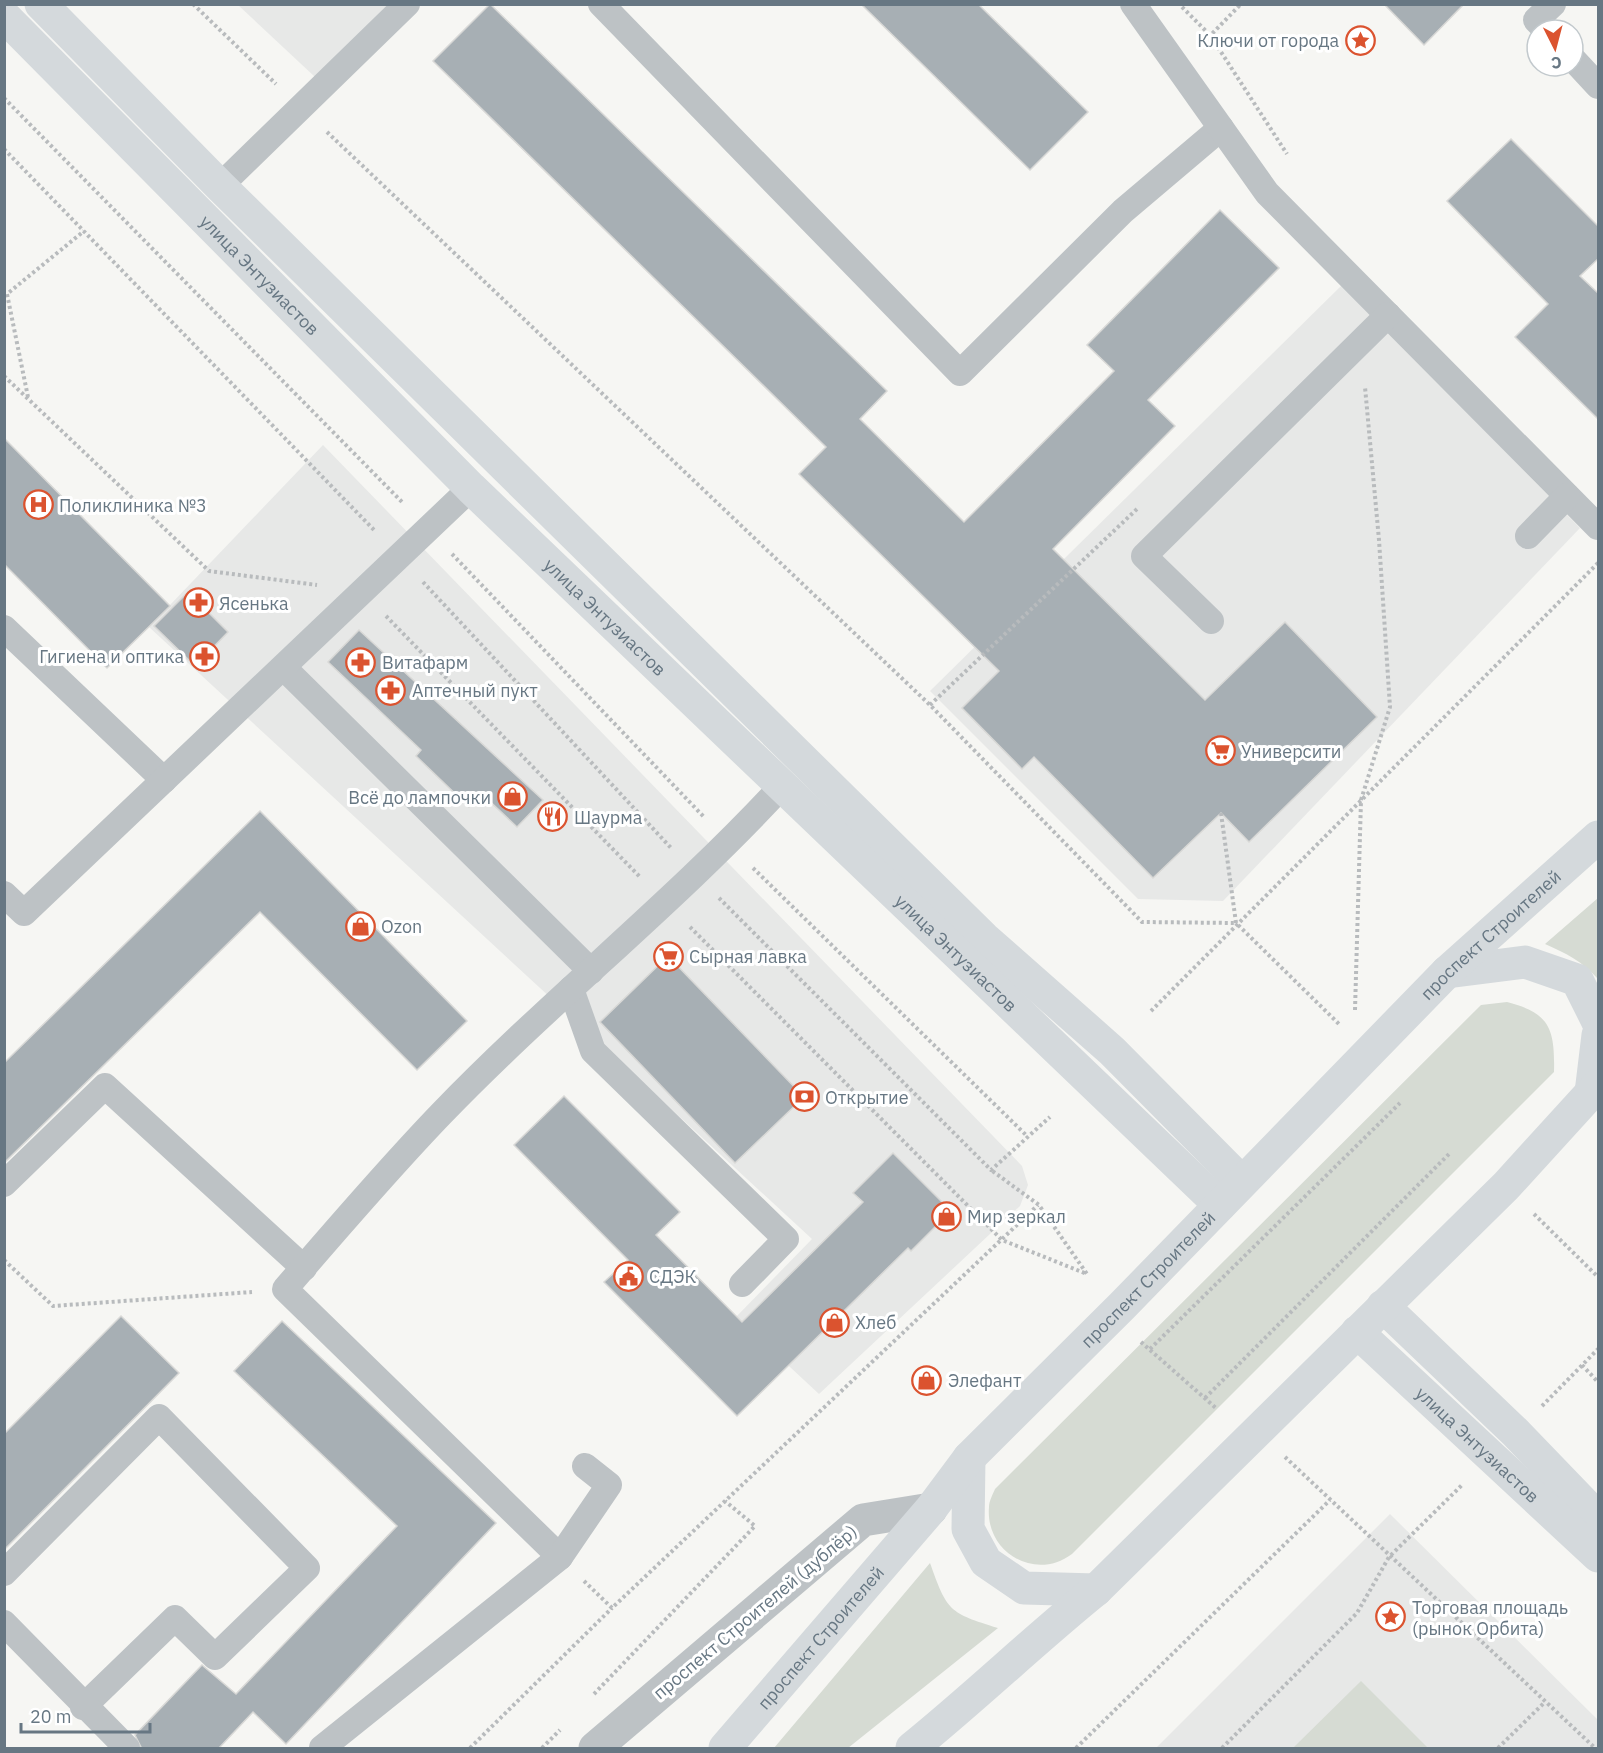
<svg xmlns="http://www.w3.org/2000/svg" width="1603" height="1753" viewBox="0 0 1603 1753" font-family="'IBM Plex Sans',sans-serif">
<rect width="100%" height="100%" fill="#f6f6f3"/>
<g fill="#e7e8e7">
<path d="M 238,5 L 390,5 L 315,77 Z"/>
<path d="M 1342,285 L 1580,528 L 1223,901 L 1138,899 L 930,691 Z"/>
<path d="M 323,445 L 1022,1166 L 1028,1185 L 1020,1206 L 819,1394 L 736,1317 L 812,1239 L 149,627 Z"/>
<path d="M 1390,1514 L 1598,1720 L 1598,1748 L 1156,1748 Z"/>
</g>
<g fill="#d6dbd3">
<path d="M 1598,898 L 1598,979 C 1583,962 1566,953 1545,944 Z"/>
<path d="M 1507,1002 C 1550,1013 1555,1029 1554,1072 L 1072,1554 C 1035,1582 985,1552 989,1507 C 989,1501 993,1494 995,1489 L 1481,1005 Z"/>
<path d="M 930,1563 C 947,1611 949,1613 998,1628 L 848,1748 L 774,1748 Z"/>
<path d="M 1361,1681 L 1428,1748 L 1293,1748 Z"/>
</g>
<g fill="#a7afb4" stroke="#d8d8d6" stroke-width="1.5">
<path d="M 490,4 L 887,391 L 860,419 L 964,522 L 1114,371 L 1087,345 L 1220,210 L 1279,268 L 1148,400 L 1175,426 L 1053,549 L 1205,700 L 1285,622 L 1377,717 L 1249,842 L 1221,813 L 1153,878 L 1034,757 L 1022,769 L 962,708 L 999,671 L 799,474 L 826,447 L 433,61 Z"/>
<path d="M 861,4 L 978,4 L 1088,112 L 1030,170 Z"/>
<path d="M 1384,4 L 1464,4 L 1424,45 Z"/>
<path d="M 1511,139 L 1599,227 L 1599,258 L 1580,276 L 1599,294 L 1599,420 L 1515,337 L 1548,304 L 1447,201 Z"/>
<path d="M 4,438 L 170,606 L 107,668 L 4,564 Z"/>
<path d="M 188,592 L 228,632 L 195,666 L 154,626 Z"/>
<path d="M 359,630 L 543,800 L 517,827 L 482,794 L 469,807 L 416,756 L 421,750 L 328,662 Z"/>
<path d="M 260,811 L 467,1021 L 417,1070 L 260,912 L 4,1163 L 4,1063 Z"/>
<path d="M 668,956 L 804,1097 L 735,1163 L 600,1022 Z"/>
<path d="M 564,1096 L 680,1212 L 656,1235 L 742,1322 L 863,1202 L 853,1193 L 893,1153 L 951,1211 L 911,1251 L 908,1248 L 737,1416 L 604,1282 L 628,1260 L 514,1145 Z"/>
<path d="M 121,1316 L 179,1373 L 4,1550 L 4,1434 Z"/>
<path d="M 282,1321 L 496,1523 L 286,1744 L 253,1712 L 218,1749 L 142,1749 L 135,1735 L 202,1665 L 236,1694 L 397,1526 L 234,1371 Z"/>
</g>
<g fill="none" stroke-linecap="round" stroke-linejoin="round">
<g stroke="#b8bbbd" stroke-width="4" stroke-dasharray="3 3" stroke-linecap="butt">
<path d="M 193,4 L 276,84"/>
<path d="M 1182,7 L 1210,35 L 1287,154"/>
<path d="M 1204,42 L 1241,4"/>
<path d="M 4,98 L 403,503"/>
<path d="M 327,132 L 930,705 L 1142,922 L 1236,923"/>
<path d="M 4,149 L 375,531"/>
<path d="M 4,376 L 209,571 L 317,585"/>
<path d="M 28,397 L 7,294 L 84,231"/>
<path d="M 452,554 L 704,817"/>
<path d="M 423,582 L 672,849"/>
<path d="M 386,616 L 640,877"/>
<path d="M 930,705 L 1137,509"/>
<path d="M 1221,813 L 1236,923 L 1340,1025"/>
<path d="M 753,868 L 1027,1136"/>
<path d="M 719,898 L 991,1170 L 1050,1117"/>
<path d="M 690,927 L 1002,1240 L 1087,1274 L 1039,1205 L 991,1170"/>
<path d="M 1355,1010 L 1361,800 L 1390,707 L 1379,540 L 1365,387"/>
<path d="M 1151,1011 L 1598,563"/>
<path d="M 1534,1214 L 1598,1277"/>
<path d="M 4,1260 L 53,1306 L 252,1292"/>
<path d="M 1141,1342 L 1217,1409"/>
<path d="M 1150,1349 L 1400,1103"/>
<path d="M 1582,1365 L 1598,1382"/>
<path d="M 1205,1398 L 1451,1152"/>
<path d="M 1542,1406 L 1598,1349"/>
<path d="M 1285,1457 L 1595,1748"/>
<path d="M 584,1581 L 612,1608 L 1038,1205"/>
<path d="M 594,1694 L 755,1526 L 725,1501"/>
<path d="M 470,1748 L 612,1608"/>
<path d="M 542,1748 L 560,1730"/>
<path d="M 1076,1748 L 1330,1500"/>
<path d="M 1222,1748 L 1357,1613 L 1389,1557 L 1463,1484"/>
<path d="M 1498,1748 L 1545,1702"/>
</g>
<g stroke="#bdc2c5" stroke-width="26">
<path d="M 601,4 L 960,373 L 1123,211 L 1221,128"/>
<path d="M 1133,4 L 1267,193 L 1598,527"/>
<path d="M 1546,30 L 1536,20 L 1553,4"/>
<path d="M 1573,59 L 1598,86"/>
<path d="M 220,186 L 407,4"/>
<path d="M 1528,536 L 1567,496"/>
<path d="M 1211,621 L 1144,556 L 1388,315"/>
<path d="M 4,628 L 164,780"/>
<path d="M 284,668 L 591,971"/>
<path d="M 4,894 L 24,913 L 471,488"/>
<path d="M 571,989 L 593,1051 L 786,1239 L 742,1284"/>
<path d="M 4,1184 L 105,1086 L 304,1268"/>
<path d="M 560,1557 L 285,1289 C 336,1230 387,1170 442,1113 C 551,1000 675,902 782,786"/>
<path d="M 4,1573 L 159,1417 L 307,1568 L 215,1657 L 175,1618 L 83,1707"/>
<path d="M 4,1623 L 127,1748"/>
<path d="M 322,1748 L 560,1557 L 609,1485 L 585,1466"/>
</g>
<path stroke="#bdc2c5" stroke-width="33" d="M 595,1748 L 863,1520 L 931,1509"/>
<g stroke="#d4d9dc" stroke-width="33">
<path d="M 41,4 L 220,186 L 984,938 L 1112,1051 L 1242,1182"/>
<path id="s1" d="M 4,16 L 471,488 L 1220,1205"/>
<path d="M 1447,972 L 1525,962 L 1577,980 L 1598,1022"/>
<path d="M 1591,1093 L 1598,1035"/>
<path d="M 1383,1306 L 1515,1432 L 1598,1518"/>
<path id="s2" d="M 1357,1332 L 1598,1556"/>
<path d="M 969,1458 L 968,1529 L 986,1562 L 1024,1588 L 1096,1590"/>
<path id="s3" d="M 725,1748 L 931,1509 L 969,1458 L 1122,1306 L 1447,972 L 1598,837"/>
<path d="M 912,1748 C 975,1697 1033,1641 1096,1590 L 1506,1186 L 1598,1085"/>
</g>
</g>
<defs>
<symbol id="sight-ring" viewBox="-11 -11 22 22"><circle r="9.5" fill="#fff" stroke="#db532f" stroke-width="1.5"/><path d="M0-6L1.8-2.2L6-1.7L2.9 1.2L3.7 5.4L0 3.3L-3.7 5.4L-2.9 1.2L-6-1.7L-1.8-2.2Z" fill="#db532f"/></symbol>
<symbol id="hospital-ring" viewBox="-11 -11 22 22"><circle r="9.5" fill="#fff" stroke="#db532f" stroke-width="1.5"/><path d="M-5-5h3v3.5h4V-5h3V5h-3V1.5h-4V5h-3Z" fill="#db532f"/></symbol>
<symbol id="pharmacy-ring" viewBox="-11 -11 22 22"><circle r="9.5" fill="#fff" stroke="#db532f" stroke-width="1.5"/><path d="M-2-6h4v4h4v4h-4v4h-4v-4h-4v-4h4Z" fill="#db532f"/></symbol>
<symbol id="supermarket-ring" viewBox="-11 -11 22 22"><circle r="9.5" fill="#fff" stroke="#db532f" stroke-width="1.5"/><path d="M-6-5.5h2.5l.6 2H6L4.5 2H-2.5L-4.4-4H-6ZM-1.5 3.2a1.3 1.3 0 1 0 .1 0ZM3 3.2a1.3 1.3 0 1 0 .1 0Z" fill="#db532f"/></symbol>
<symbol id="shop-ring" viewBox="-11 -11 22 22"><circle r="9.5" fill="#fff" stroke="#db532f" stroke-width="1.5"/><path d="M-5-2.5h2.3a2.7 3.5 0 0 1 5.4 0H5L5.5 6h-11ZM-1.5-2.5h3a1.5 2.3 0 0 0-3 0Z" fill="#db532f"/></symbol>
<symbol id="restaurant-ring" viewBox="-11 -11 22 22"><circle r="9.5" fill="#fff" stroke="#db532f" stroke-width="1.5"/><path d="M-5-6h1v4h1v-4h1v4h1v-4h1v5L-1.5 .5V6h-2V.5L-5-1ZM5-6V6H3V1.5H1.5Q1.5-4 5-6Z" fill="#db532f"/></symbol>
<symbol id="bank-ring" viewBox="-11 -11 22 22"><circle r="9.5" fill="#fff" stroke="#db532f" stroke-width="1.5"/><path d="M-6-4H6V4H-6ZM0-2.3a2.3 2.3 0 1 0 0 4.6a2.3 2.3 0 1 0 0-4.6Z" fill="#db532f"/></symbol>
<symbol id="civic-ring" viewBox="-11 -11 22 22"><circle r="9.5" fill="#fff" stroke="#db532f" stroke-width="1.5"/><path d="M-.6-6.5H3V-4.5H.6V-3L4-1V1h2V6H-6V1h2V-1L-.6-3ZM-1.2 2.5V6h2.4V2.5Z" fill="#db532f"/></symbol>
</defs>
<g fill-rule="evenodd">
<use href="#sight-ring" x="1344" y="24" width="33" height="33"/>
<use href="#hospital-ring" x="22" y="488" width="33" height="33"/>
<use href="#pharmacy-ring" x="182" y="586" width="33" height="33"/>
<use href="#pharmacy-ring" x="188" y="640" width="33" height="33"/>
<use href="#pharmacy-ring" x="344" y="646" width="33" height="33"/>
<use href="#pharmacy-ring" x="374" y="674" width="33" height="33"/>
<use href="#supermarket-ring" x="1204" y="734" width="33" height="33"/>
<use href="#shop-ring" x="496" y="780" width="33" height="33"/>
<use href="#restaurant-ring" x="536" y="800" width="33" height="33"/>
<use href="#shop-ring" x="344" y="910" width="33" height="33"/>
<use href="#supermarket-ring" x="652" y="940" width="33" height="33"/>
<use href="#bank-ring" x="788" y="1080" width="33" height="33"/>
<use href="#shop-ring" x="930" y="1200" width="33" height="33"/>
<use href="#civic-ring" x="612" y="1260" width="33" height="33"/>
<use href="#shop-ring" x="818" y="1306" width="33" height="33"/>
<use href="#shop-ring" x="910" y="1364" width="33" height="33"/>
<use href="#sight-ring" x="1374" y="1600" width="33" height="33"/>
</g>
<g text-anchor="middle" dominant-baseline="central" stroke-width="6" stroke-linejoin="round" paint-order="stroke">
<g font-size="18" fill="#677783" stroke="#fff" text-anchor="start">
<text x="1339" y="40" text-anchor="end">Ключи от города</text>
<text x="59" y="505">Поликлиника №3</text>
<text x="219" y="603">Ясенька</text>
<text x="184" y="656" text-anchor="end">Гигиена и оптика</text>
<text x="382" y="662">Витафарм</text>
<text x="412" y="690">Аптечный пукт</text>
<text x="1241" y="751">Университи</text>
<text x="491" y="797" text-anchor="end">Всё до лампочки</text>
<text x="574" y="817">Шаурма</text>
<text x="381" y="926">Ozon</text>
<text x="689" y="956">Сырная лавка</text>
<text x="825" y="1097">Открытие</text>
<text x="967" y="1216">Мир зеркал</text>
<text x="649" y="1276">СДЭК</text>
<text x="855" y="1322">Хлеб</text>
<text x="948" y="1380">Элефант</text>
<text x="1412" y="1607">Торговая площадь<tspan x="1412" dy="21">(рынок Орбита)</tspan></text>
</g>
<g font-size="18" fill="#677783" stroke="#fff">
<text stroke="none"><textPath href="#s1" startOffset="364">улица Энтузиастов</textPath></text>
<text stroke="none"><textPath href="#s1" startOffset="850">улица Энтузиастов</textPath></text>
<text stroke="none"><textPath href="#s3" startOffset="1118">проспект Строителей</textPath></text>
<text stroke="none"><textPath href="#s1" startOffset="1336">улица Энтузиастов</textPath></text>
<text stroke="none"><textPath href="#s3" startOffset="632">проспект Строителей</textPath></text>
<text stroke="none"><textPath href="#s2" startOffset="165">улица Энтузиастов</textPath></text>
<text transform="translate(755 1612) rotate(-40)">проспект Строителей (дублёр)</text>
<text stroke="none"><textPath href="#s3" startOffset="146">проспект Строителей</textPath></text>
</g>
</g>
<rect width="1603" height="1753" fill="none" stroke="#677783" stroke-width="12"/>
<g transform="translate(1555 48) rotate(174)"><circle r="28" fill="#ffffff" stroke="#c2c9cd" stroke-width="1.5"/>
<path d="M0-4.5L10 22L0 15L-10 22Z" fill="#db532f"/>
<text y="-9" font-size="16" font-weight="bold" text-anchor="middle" fill="#677783">С</text>
</g>
<path d="M21 1723v9h129v-9" fill="none" stroke="#677783" stroke-width="3"/>
<text x="30" y="1723" font-size="18" fill="#677783" stroke="#ffffff" stroke-width="4.5" paint-order="stroke">20 m</text>
</svg>
